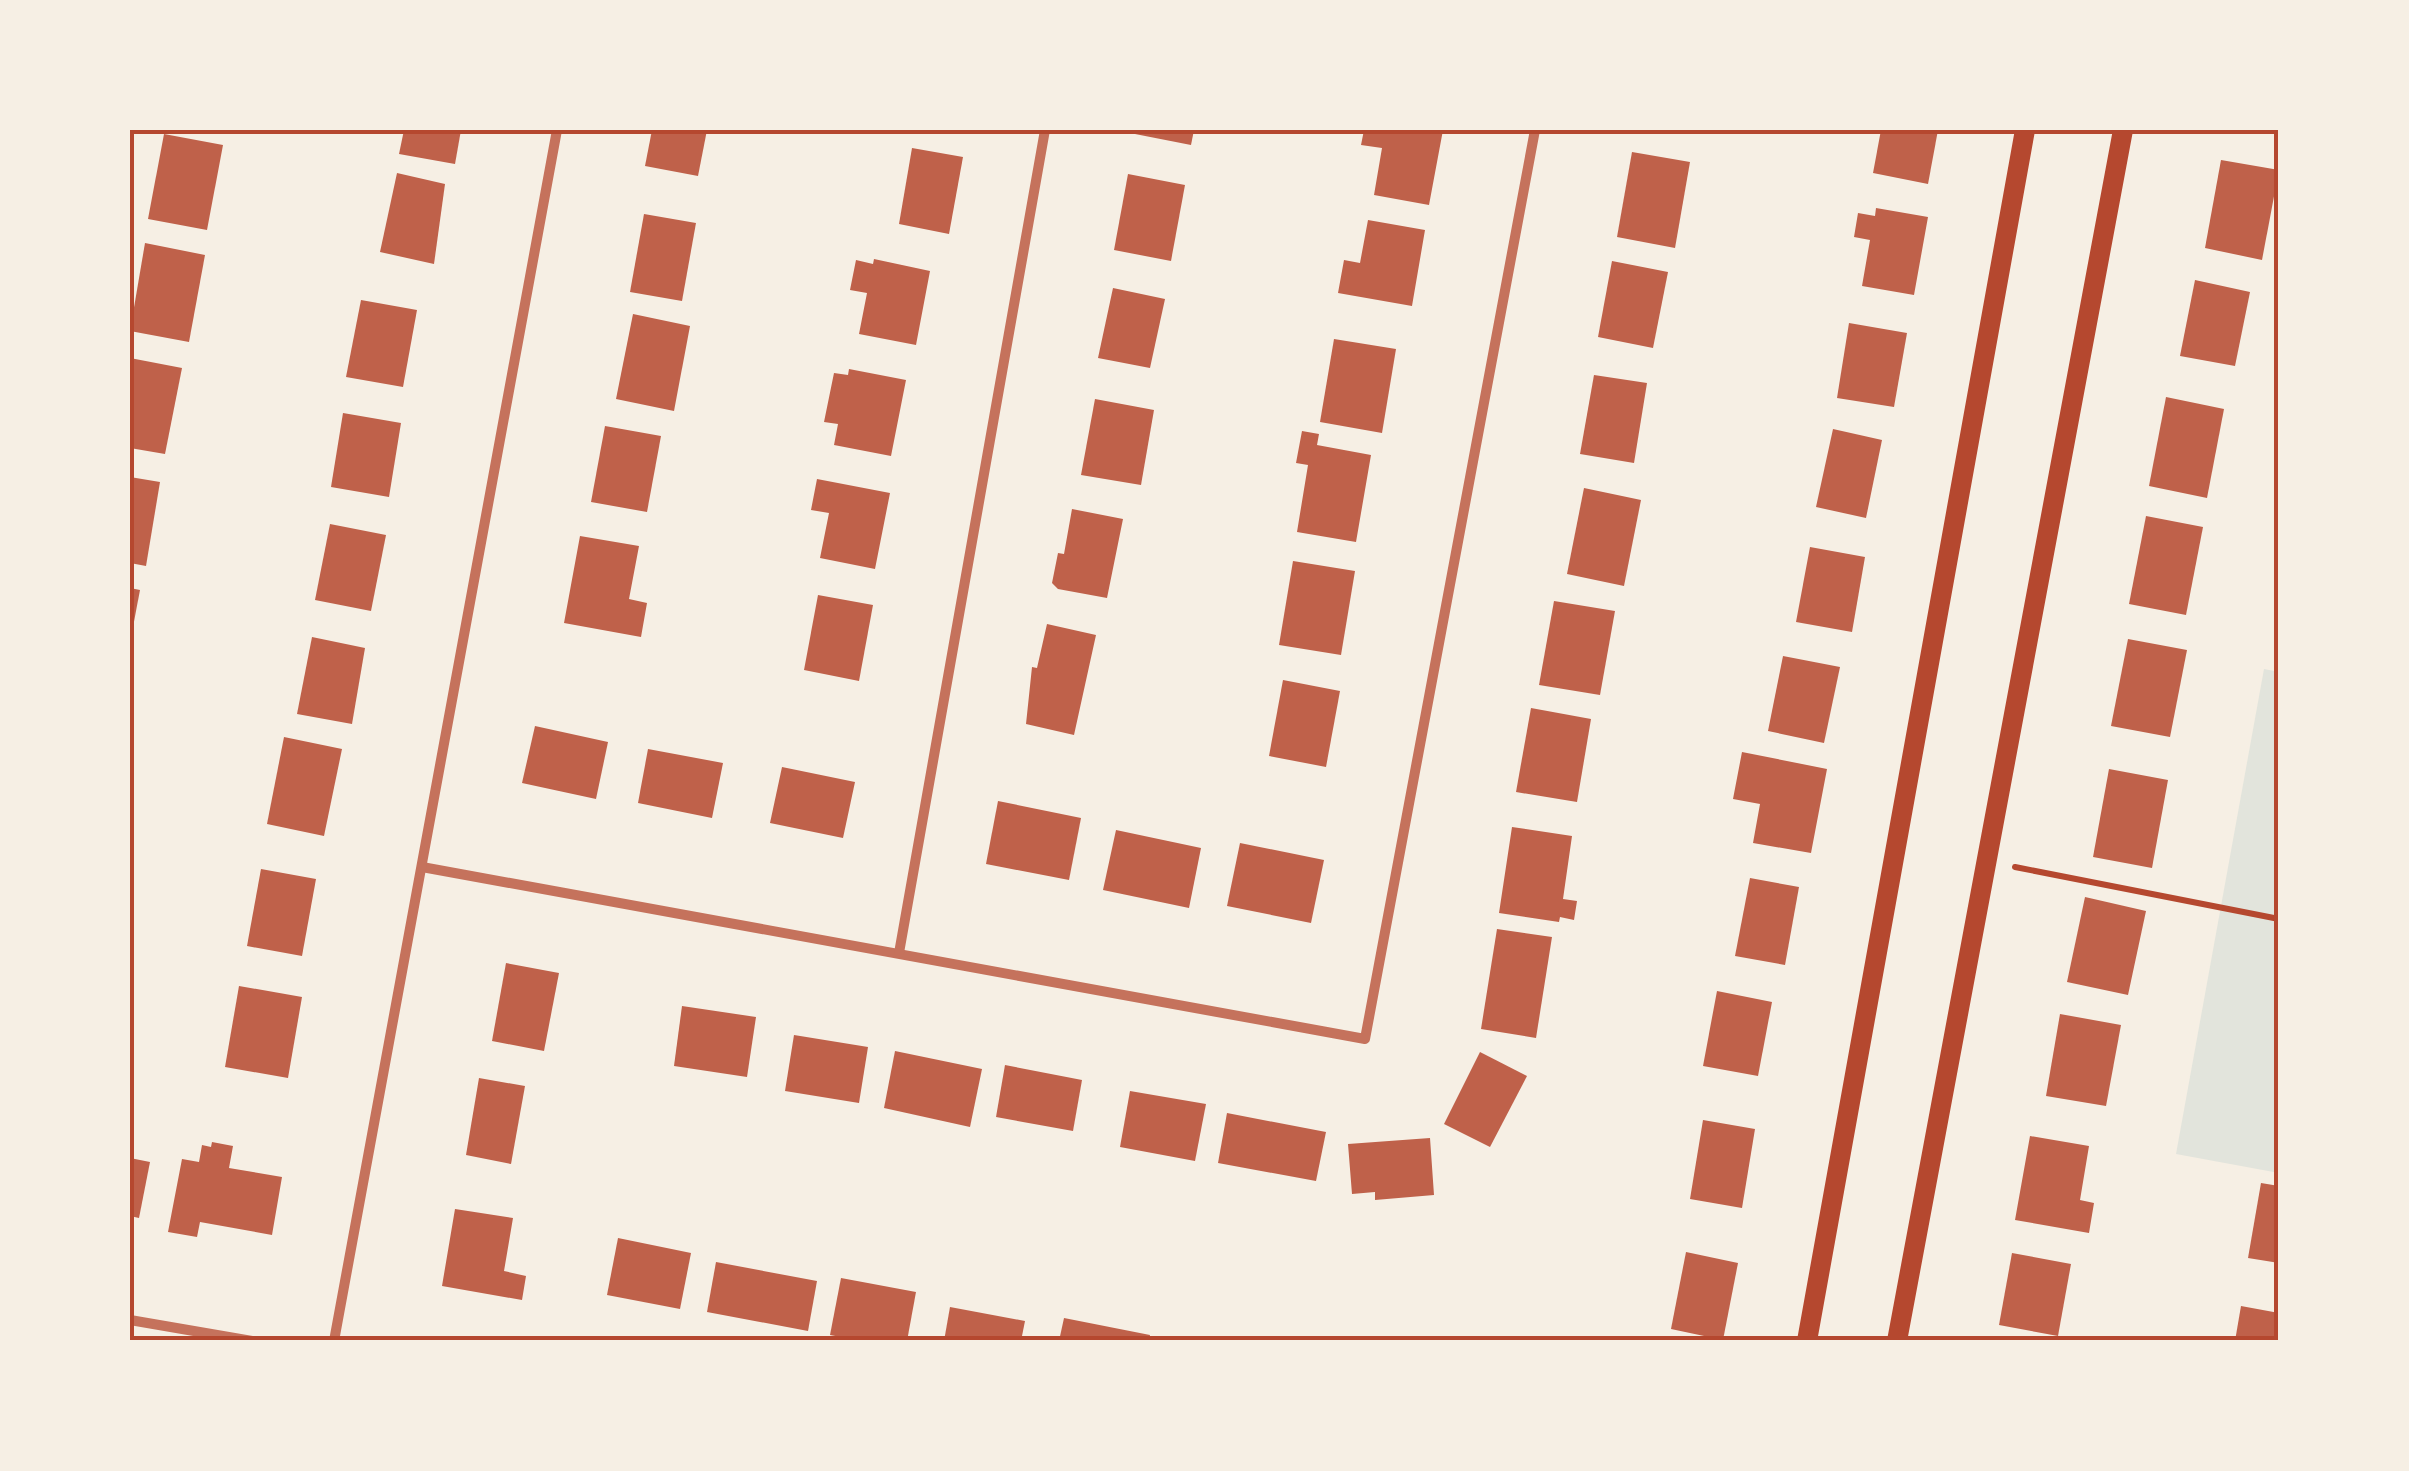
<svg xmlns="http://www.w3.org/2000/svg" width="2409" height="1471" viewBox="0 0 2409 1471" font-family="Signika,sans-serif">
<rect width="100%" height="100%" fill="#f6efe4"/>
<path fill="#e2e4dc" d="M 2264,669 L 2279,672 L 2279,1173 L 2176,1154 Z"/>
<g fill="#bf614a">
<path d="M 404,130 L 461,130 L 455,164 L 399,154 Z"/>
<path d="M 652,130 L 707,130 L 698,176 L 645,166 Z"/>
<path d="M 1136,130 L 1194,130 L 1191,145 L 1135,134 Z"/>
<path d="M 1364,130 L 1443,130 L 1429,205 L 1374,195 L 1382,148 L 1361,145 Z"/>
<path d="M 1881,130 L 1938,130 L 1928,184 L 1873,173 Z"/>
<path d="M 164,134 L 223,145 L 207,230 L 148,219 Z"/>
<path d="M 912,148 L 963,157 L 949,234 L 899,224 Z"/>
<path d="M 1632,152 L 1690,162 L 1675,248 L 1617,237 Z"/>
<path d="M 2221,160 L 2279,170 L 2262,260 L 2205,248 Z"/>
<path d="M 397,173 L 445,184 L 434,264 L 380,252 Z"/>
<path d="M 1128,174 L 1185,185 L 1171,261 L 1114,250 Z"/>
<path d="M 1876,208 L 1928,217 L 1914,295 L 1862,286 L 1870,240 L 1854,237 L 1858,213 L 1875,216 Z"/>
<path d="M 644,214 L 696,223 L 682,301 L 630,292 Z"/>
<path d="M 1368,220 L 1425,230 L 1412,306 L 1338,293 L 1344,260 L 1360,263 Z"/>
<path d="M 145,243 L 205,255 L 189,342 L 130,331 Z"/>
<path d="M 874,259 L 930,271 L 916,345 L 859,334 L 867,293 L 850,290 L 856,260 L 873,264 Z"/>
<path d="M 1612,261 L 1668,272 L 1653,348 L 1598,337 Z"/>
<path d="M 2195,280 L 2250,292 L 2235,366 L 2180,356 Z"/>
<path d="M 1113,288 L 1165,299 L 1150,368 L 1098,358 Z"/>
<path d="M 361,300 L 417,310 L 403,387 L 346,377 Z"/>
<path d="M 633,314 L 690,326 L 674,411 L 616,399 Z"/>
<path d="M 1849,323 L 1907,333 L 1894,407 L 1837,398 Z"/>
<path d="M 1334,339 L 1396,349 L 1382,433 L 1320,422 Z"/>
<path d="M 130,358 L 182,368 L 165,454 L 130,448 Z"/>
<path d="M 849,369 L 906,380 L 891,456 L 834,445 L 838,424 L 824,422 L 834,373 L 848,375 Z"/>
<path d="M 1594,375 L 1647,383 L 1634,463 L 1580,454 Z"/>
<path d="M 2166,397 L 2224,409 L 2207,498 L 2149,486 Z"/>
<path d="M 1095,399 L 1154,410 L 1141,485 L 1081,475 Z"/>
<path d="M 343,413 L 401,423 L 389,497 L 331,487 Z"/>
<path d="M 605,426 L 661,436 L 647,512 L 591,502 Z"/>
<path d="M 1833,429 L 1882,440 L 1866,518 L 1816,507 Z"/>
<path d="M 1302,431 L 1319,434 L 1317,445 L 1371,455 L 1356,542 L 1297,532 L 1308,465 L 1296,463 Z"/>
<path d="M 130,477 L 160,482 L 146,566 L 130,563 Z"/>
<path d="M 817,479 L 890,493 L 875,569 L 820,558 L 829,513 L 811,510 Z"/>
<path d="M 1584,488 L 1641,500 L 1624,586 L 1567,574 Z"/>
<path d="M 1072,509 L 1123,519 L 1107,598 L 1058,589 L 1052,583 L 1058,553 L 1064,554 Z"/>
<path d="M 2146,516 L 2203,527 L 2186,615 L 2129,604 Z"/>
<path d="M 330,524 L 386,535 L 371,611 L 315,600 Z"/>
<path d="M 580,536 L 639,546 L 629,599 L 647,603 L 641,637 L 564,623 Z"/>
<path d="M 1810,547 L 1865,557 L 1852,632 L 1796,622 Z"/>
<path d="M 1293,561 L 1355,571 L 1341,655 L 1279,645 Z"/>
<path d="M 130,588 L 140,590 L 132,632 L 130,632 Z"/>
<path d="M 818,595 L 873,605 L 859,681 L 804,670 Z"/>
<path d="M 1554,601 L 1615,611 L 1600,695 L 1539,685 Z"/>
<path d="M 1047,624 L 1096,635 L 1074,735 L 1026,724 L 1032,667 L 1037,668 Z"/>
<path d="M 312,637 L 365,648 L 352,724 L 297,714 Z"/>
<path d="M 2128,639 L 2187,650 L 2170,737 L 2111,726 Z"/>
<path d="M 1783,656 L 1840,667 L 1824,743 L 1768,731 Z"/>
<path d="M 1283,680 L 1340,691 L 1326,767 L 1269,756 Z"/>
<path d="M 1531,708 L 1591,719 L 1577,802 L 1516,792 Z"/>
<path d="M 535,726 L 608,742 L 596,799 L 522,783 Z"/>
<path d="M 284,737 L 342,749 L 324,836 L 267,824 Z"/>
<path d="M 648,749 L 723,763 L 712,818 L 638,803 Z"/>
<path d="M 1742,752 L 1827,769 L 1811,853 L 1753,843 L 1760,804 L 1733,799 Z"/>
<path d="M 782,767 L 855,782 L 843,838 L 770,823 Z"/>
<path d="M 2109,769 L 2168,780 L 2152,868 L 2093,857 Z"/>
<path d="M 998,801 L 1081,818 L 1069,880 L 986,864 Z"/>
<path d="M 1512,827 L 1572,836 L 1563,899 L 1577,901 L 1574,920 L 1560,917 L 1559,922 L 1499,913 Z"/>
<path d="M 1116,830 L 1201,848 L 1189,908 L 1103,890 Z"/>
<path d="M 1240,843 L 1324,860 L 1311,923 L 1227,906 Z"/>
<path d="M 261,869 L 316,879 L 302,956 L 247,946 Z"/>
<path d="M 1750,878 L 1799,887 L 1785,965 L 1735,956 Z"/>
<path d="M 2085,897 L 2146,911 L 2128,995 L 2067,982 Z"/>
<path d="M 1497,929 L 1552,937 L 1536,1038 L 1481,1029 Z"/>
<path d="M 506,963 L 559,973 L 544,1051 L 492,1041 Z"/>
<path d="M 239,986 L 302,997 L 288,1078 L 225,1067 Z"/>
<path d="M 1717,991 L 1772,1002 L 1758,1076 L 1703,1066 Z"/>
<path d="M 682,1006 L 756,1017 L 747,1077 L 674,1066 Z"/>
<path d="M 2060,1014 L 2121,1025 L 2106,1106 L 2046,1096 Z"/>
<path d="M 794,1035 L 868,1047 L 859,1103 L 785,1091 Z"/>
<path d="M 895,1051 L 982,1069 L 970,1127 L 884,1108 Z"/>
<path d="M 1480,1052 L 1527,1076 L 1490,1147 L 1444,1124 Z"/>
<path d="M 1005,1065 L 1082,1080 L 1073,1131 L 996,1117 Z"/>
<path d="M 479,1078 L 525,1086 L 511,1164 L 466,1155 Z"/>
<path d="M 1130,1091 L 1206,1104 L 1195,1161 L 1120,1147 Z"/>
<path d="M 1227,1113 L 1326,1132 L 1316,1181 L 1218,1163 Z"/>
<path d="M 1703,1120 L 1755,1129 L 1742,1208 L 1690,1199 Z"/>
<path d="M 2030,1136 L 2089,1146 L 2080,1200 L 2094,1203 L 2089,1233 L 2015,1220 Z"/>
<path d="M 1430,1138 L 1434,1195 L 1375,1200 L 1375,1192 L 1352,1194 L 1348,1144 Z"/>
<path d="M 212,1142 L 233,1146 L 229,1168 L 282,1177 L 272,1235 L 200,1222 L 197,1237 L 168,1232 L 182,1159 L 199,1162 L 202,1145 L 211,1147 Z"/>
<path d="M 130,1158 L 150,1162 L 139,1218 L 130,1216 Z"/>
<path d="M 2261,1183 L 2279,1186 L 2279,1263 L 2248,1258 Z"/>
<path d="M 455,1209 L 513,1218 L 504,1271 L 526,1276 L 522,1300 L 442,1286 Z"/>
<path d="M 618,1238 L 691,1253 L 680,1309 L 607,1295 Z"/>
<path d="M 1686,1252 L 1738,1263 L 1723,1340 L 1671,1329 Z"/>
<path d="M 2012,1253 L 2071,1264 L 2058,1336 L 1999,1325 Z"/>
<path d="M 716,1262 L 817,1281 L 808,1331 L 707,1312 Z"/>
<path d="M 841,1278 L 916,1292 L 907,1341 L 862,1341 L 830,1335 Z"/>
<path d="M 2241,1306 L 2279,1313 L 2279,1341 L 2235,1341 Z"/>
<path d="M 950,1307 L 1025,1321 L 1021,1341 L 944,1341 Z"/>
<path d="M 1064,1318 L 1150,1335 L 1149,1341 L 1059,1341 Z"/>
</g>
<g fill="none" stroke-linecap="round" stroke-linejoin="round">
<path stroke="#b5482f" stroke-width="6" d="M 2015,867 L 2279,919"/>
<g stroke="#c5725c" stroke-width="10">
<path d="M 422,867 L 1365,1039 L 1535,130"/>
<path d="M 899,953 L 1045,130"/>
<path d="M 130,1320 L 252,1341"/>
<path d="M 334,1341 L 557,130"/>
</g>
<g stroke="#b5482f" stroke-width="20">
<path d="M 1807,1341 L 2025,130"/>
<path d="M 1897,1341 L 2123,130"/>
</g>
</g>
<rect width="2409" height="1471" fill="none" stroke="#f6efe4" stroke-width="265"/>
<rect x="132" y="132" width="2144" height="1206" fill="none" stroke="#b5482f" stroke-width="4"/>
</svg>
